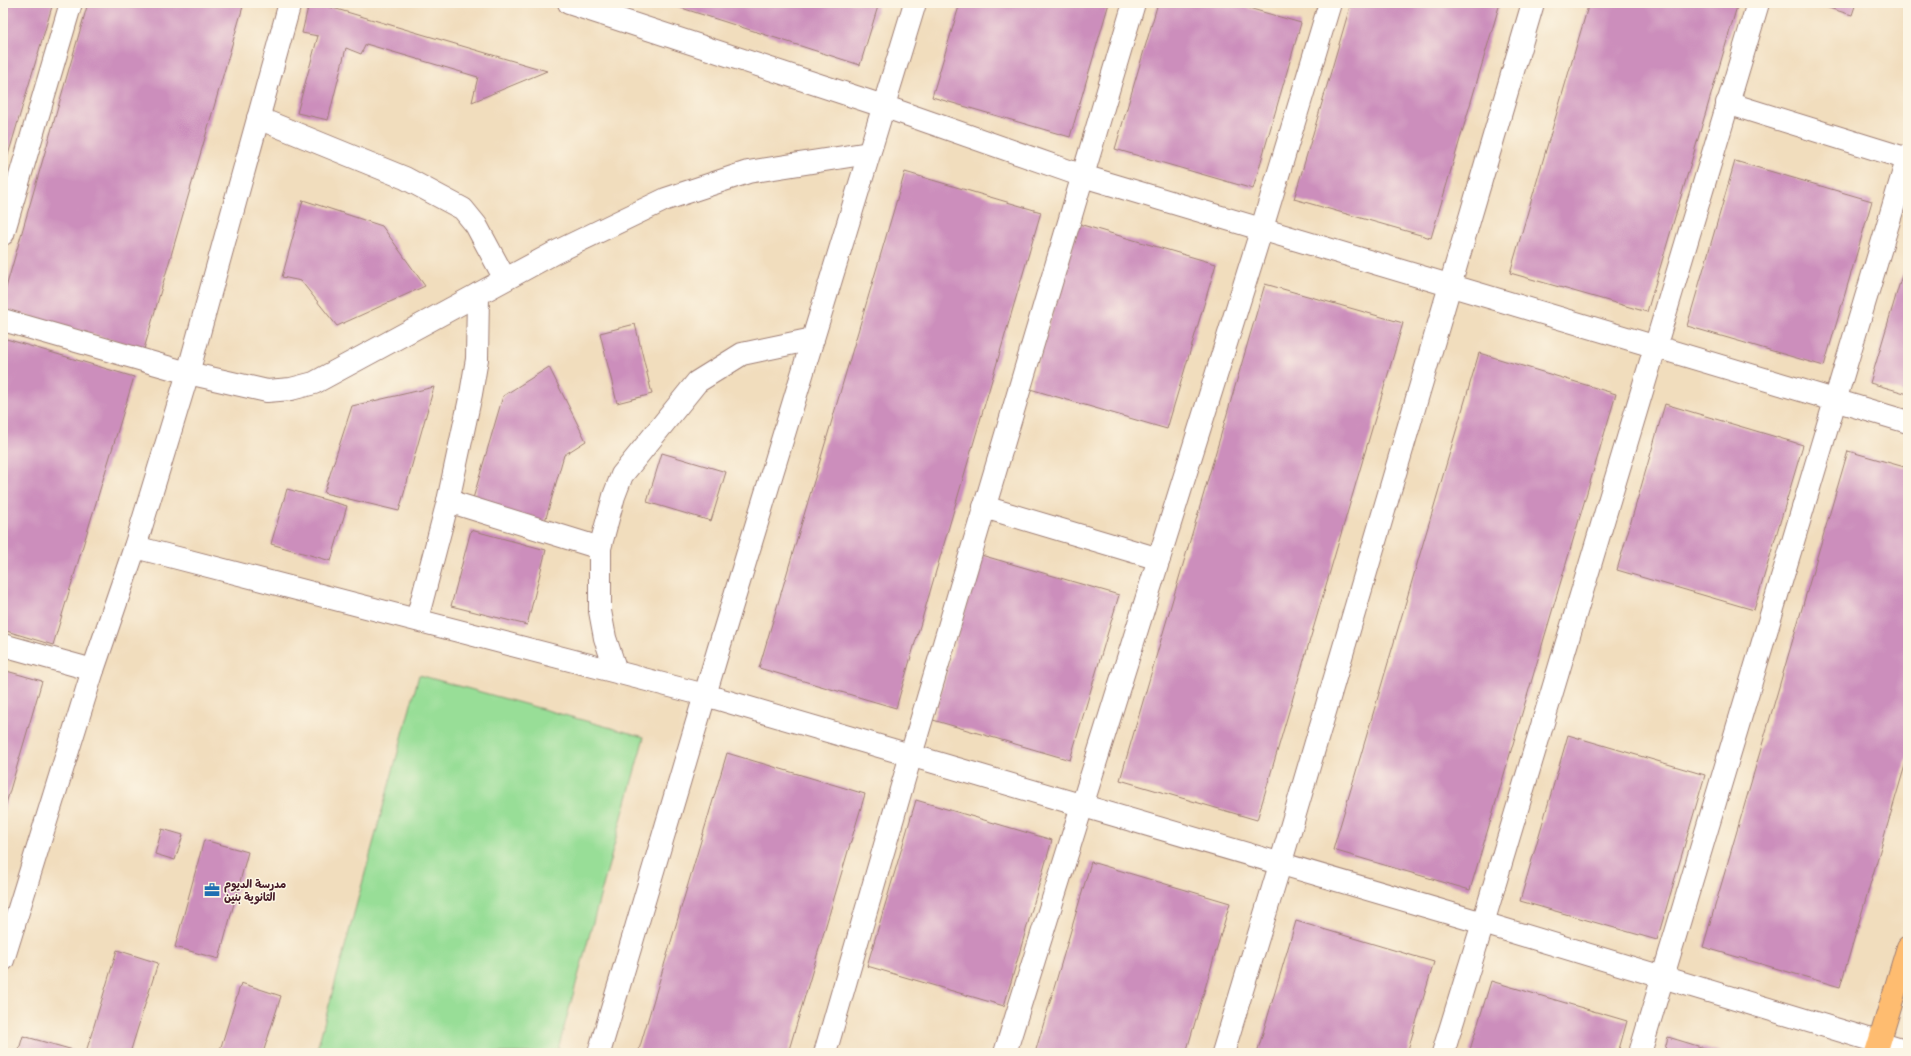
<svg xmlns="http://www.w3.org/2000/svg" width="1911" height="1056" viewBox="0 0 1911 1056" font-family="Sriracha,'Playpen Sans Arabic',sans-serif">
<rect width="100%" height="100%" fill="#fcf5e5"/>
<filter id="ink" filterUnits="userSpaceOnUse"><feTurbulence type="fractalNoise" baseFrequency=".025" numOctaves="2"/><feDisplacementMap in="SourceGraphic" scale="8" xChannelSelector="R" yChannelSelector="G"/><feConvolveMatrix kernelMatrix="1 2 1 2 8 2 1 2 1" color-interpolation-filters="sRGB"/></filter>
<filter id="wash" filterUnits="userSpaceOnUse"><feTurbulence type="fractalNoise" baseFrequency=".012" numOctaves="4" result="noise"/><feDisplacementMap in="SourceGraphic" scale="16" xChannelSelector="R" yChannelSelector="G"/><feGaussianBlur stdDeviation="0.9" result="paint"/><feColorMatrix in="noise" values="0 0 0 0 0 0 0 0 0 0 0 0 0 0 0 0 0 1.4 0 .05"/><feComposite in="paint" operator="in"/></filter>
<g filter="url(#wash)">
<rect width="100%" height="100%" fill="#f1ddbd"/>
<path fill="#98de97" stroke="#717e61" d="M 419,675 L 644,737 L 557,1053 L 316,1053 Z"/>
<g id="blocks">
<g fill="#cc8ebc">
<path d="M 3,3 L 53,3 L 3,172 Z"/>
<path d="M 88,3 L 244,3 L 144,349 L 3,309 L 3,298 Z"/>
<path d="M 309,3 L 316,3 L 547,71 L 472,102 L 478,77 L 366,44 L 361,54 L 346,48 L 328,120 L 297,113 L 318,36 L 302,33 Z"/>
<path d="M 666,3 L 879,3 L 860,65 Z"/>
<path d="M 960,3 L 1109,3 L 1070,137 L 932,97 Z"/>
<path d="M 1158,3 L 1231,3 L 1301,23 L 1253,189 L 1115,149 Z"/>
<path d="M 1351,3 L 1500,3 L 1431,238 L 1294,199 Z"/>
<path d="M 1589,3 L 1738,3 L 1647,312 L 1510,273 Z"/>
<path d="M 1812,3 L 1856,3 L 1852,15 Z"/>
<path d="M 1735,161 L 1872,201 L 1824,366 L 1687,326 Z"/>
<path d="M 905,172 L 1041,212 L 896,708 L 759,668 Z"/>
<path d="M 303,200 L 382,226 L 425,286 L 337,326 L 301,281 L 282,277 Z"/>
<path d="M 1079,224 L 1216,264 L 1167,429 L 1030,389 Z"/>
<path d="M 1908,255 L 1908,394 L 1870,383 Z"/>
<path d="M 1265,284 L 1403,323 L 1257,820 L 1120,780 Z"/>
<path d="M 635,324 L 652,394 L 617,403 L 600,333 Z"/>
<path d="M 3,338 L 134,377 L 53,645 L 3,630 Z"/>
<path d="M 1479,353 L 1616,394 L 1470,890 L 1333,850 Z"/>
<path d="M 549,367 L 586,441 L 564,455 L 544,525 L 472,502 L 503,396 Z"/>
<path d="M 434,387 L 399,511 L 324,493 L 352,406 Z"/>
<path d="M 1665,404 L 1803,445 L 1754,610 L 1617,570 Z"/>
<path d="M 1848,451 L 1908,468 L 1908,755 L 1840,987 L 1703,947 Z"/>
<path d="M 662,453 L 726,472 L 711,521 L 647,502 Z"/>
<path d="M 287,489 L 347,506 L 331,561 L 271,544 Z"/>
<path d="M 471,530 L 546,550 L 527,625 L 451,606 Z"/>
<path d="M 981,555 L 1119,595 L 1070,760 L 933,720 Z"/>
<path d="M 3,670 L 42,681 L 3,814 Z"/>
<path d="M 1568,735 L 1705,775 L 1657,940 L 1520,901 Z"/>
<path d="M 727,753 L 865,794 L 788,1053 L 638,1053 Z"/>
<path d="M 916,800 L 1052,840 L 1004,1006 L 867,966 Z"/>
<path d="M 162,829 L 183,835 L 175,860 L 155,854 Z"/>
<path d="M 204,840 L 248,852 L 219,959 L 175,947 Z"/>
<path d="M 1091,862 L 1230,903 L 1186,1053 L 1035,1053 Z"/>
<path d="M 1296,921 L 1434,962 L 1407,1053 L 1257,1053 Z"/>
<path d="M 117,950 L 158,963 L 130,1053 L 90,1053 L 86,1052 Z"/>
<path d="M 1491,981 L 1627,1021 L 1618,1053 L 1469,1053 Z"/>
<path d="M 241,983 L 281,996 L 263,1053 L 219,1053 Z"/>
<path d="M 23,1036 L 84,1053 L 18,1053 Z"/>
<path d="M 1668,1037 L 1721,1053 L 1664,1053 Z"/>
</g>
</g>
</g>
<g filter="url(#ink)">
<use href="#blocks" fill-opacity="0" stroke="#9e7e74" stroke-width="1"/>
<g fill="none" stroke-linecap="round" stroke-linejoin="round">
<defs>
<g id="minor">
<path d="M 569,3 L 883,106 L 1083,176 L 1908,422"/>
<path d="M 1727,103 L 1908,159"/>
<path d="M 258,118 L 405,178 L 463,209 L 476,225 L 505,279"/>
<path d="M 3,234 L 71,3"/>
<path d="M 3,320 L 188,373 L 267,391 L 291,389 L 314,383 L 554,253 L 666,199 L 748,172 L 869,153"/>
<path d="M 448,501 L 600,548"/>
<path d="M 984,507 L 1159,559"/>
<path d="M 135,547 L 705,695 L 1483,923 L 1908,1051"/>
<path d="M 417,619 L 448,501 L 471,394 L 477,359 L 478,294"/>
<path d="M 3,645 L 93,670"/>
<path d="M 616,671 L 605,638 L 600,611 L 600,548 L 614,496 L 622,475 L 697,382 L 742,354 L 813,339"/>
<path d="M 3,960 L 93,670 L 135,547 L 188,373 L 290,3"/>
<path d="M 599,1053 L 718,651 L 915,3"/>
<path d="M 825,1053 L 911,755 L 1134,3"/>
<path d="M 1005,1053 L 1262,228 L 1330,3"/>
<path d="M 1223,1053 L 1280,865 L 1533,3"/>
<path d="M 1443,1053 L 1483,923 L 1758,3"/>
<path d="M 1640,1053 L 1908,157"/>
</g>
<path id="major" d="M 1876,1053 L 1908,947"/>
</defs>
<use href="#minor" stroke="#9e7e74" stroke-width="24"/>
<use href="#major" stroke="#9e7e74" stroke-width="24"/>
<use href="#minor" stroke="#fff" stroke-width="22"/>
<use href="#major" stroke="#febc70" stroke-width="22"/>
</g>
</g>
<defs>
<symbol id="office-bare" viewBox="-9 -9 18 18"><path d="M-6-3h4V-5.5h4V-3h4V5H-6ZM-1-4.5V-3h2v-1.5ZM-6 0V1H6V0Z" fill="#1f6fb2" stroke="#fcf5e5" stroke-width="2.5" paint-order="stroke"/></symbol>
</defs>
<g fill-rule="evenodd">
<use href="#office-bare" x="201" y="879" width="22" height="22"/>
</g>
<g text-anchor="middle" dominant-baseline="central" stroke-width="3" stroke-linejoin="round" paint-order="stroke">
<g font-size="11" font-weight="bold" fill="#4a1f2b" stroke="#fcf5e5" text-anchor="start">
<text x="224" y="884">مدرسة الديوم<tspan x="224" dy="13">الثانوية بنين</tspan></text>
</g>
</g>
<rect width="1911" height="1056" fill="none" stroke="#fcf5e5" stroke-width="16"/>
</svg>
